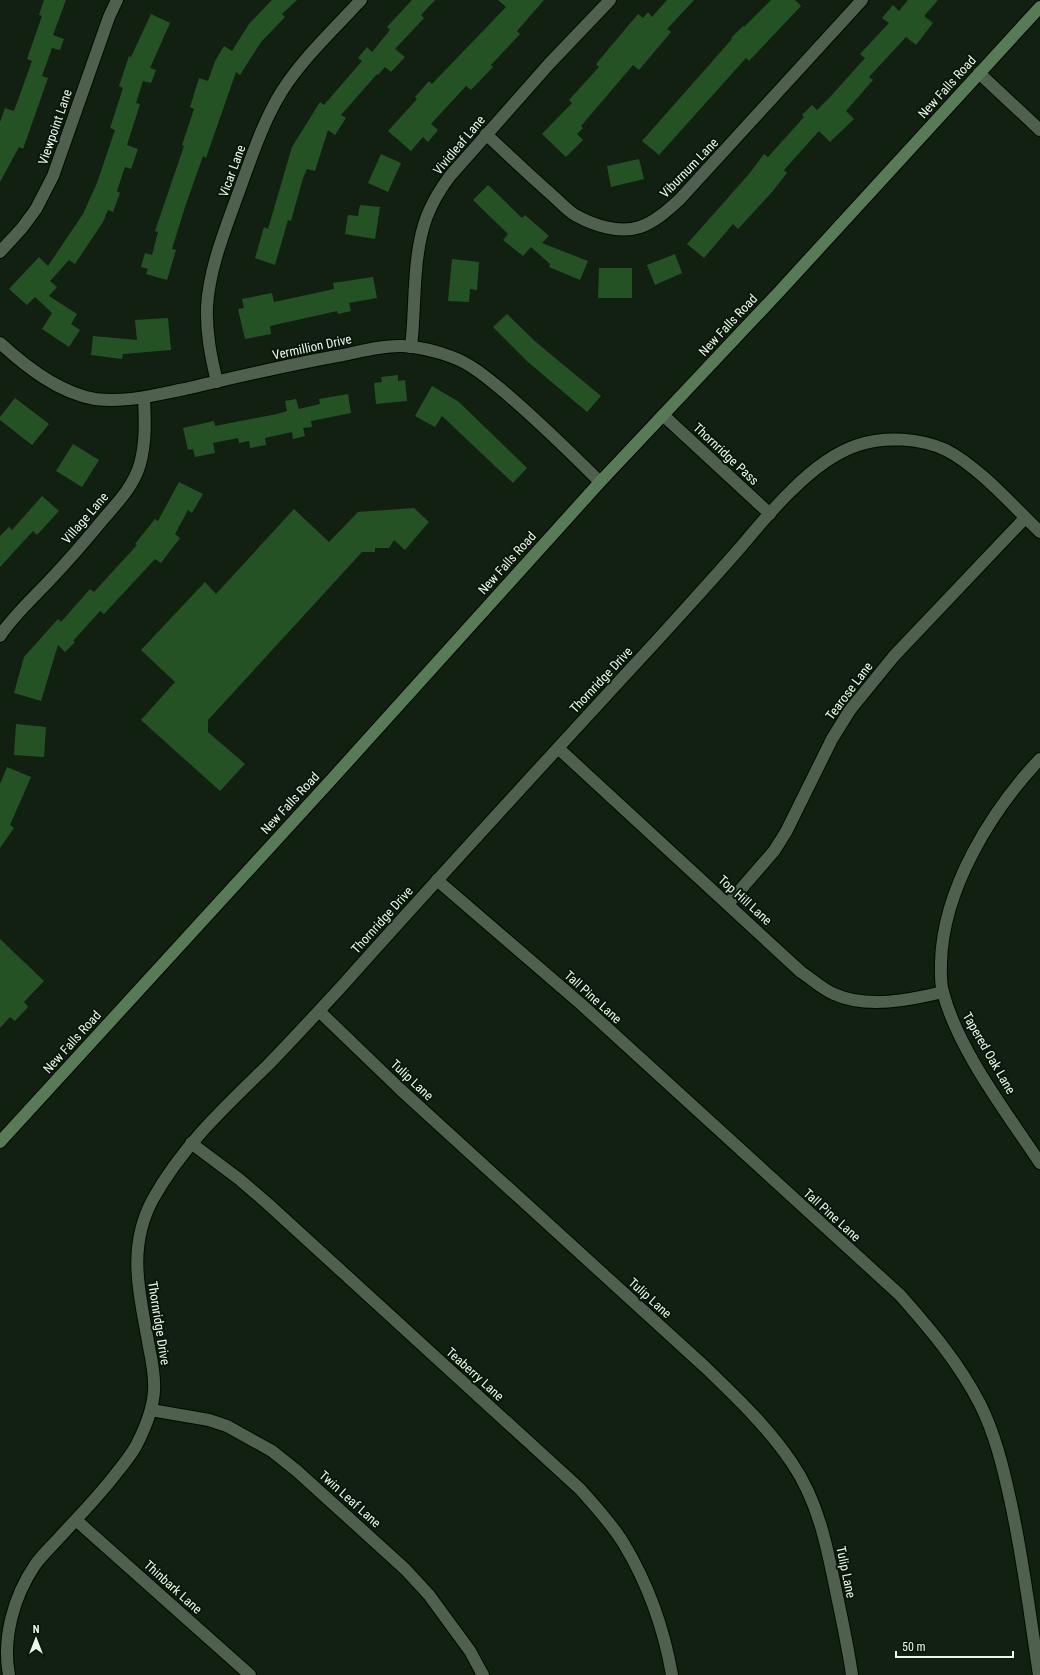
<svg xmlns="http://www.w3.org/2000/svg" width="1040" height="1675" viewBox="0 0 1040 1675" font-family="'Roboto Condensed',sans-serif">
<rect width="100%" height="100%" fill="#112010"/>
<g fill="#255224">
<path d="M 44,0 L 66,0 L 53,35 L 64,39 L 60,50 L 52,48 L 42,76 L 48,78 L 23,149 L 19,147 L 0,182 L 0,122 L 5,108 L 14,111 L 32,61 L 27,59 L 42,16 L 39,15 Z"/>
<path d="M 272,0 L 297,0 L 282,14 L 285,17 L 261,42 L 240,75 L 236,72 L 206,158 L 203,156 L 185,207 L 172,249 L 176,250 L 167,280 L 146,274 L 148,269 L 141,267 L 145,253 L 152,255 L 158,232 L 155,231 L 184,146 L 182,145 L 194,109 L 190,107 L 199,78 L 208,81 L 215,61 L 224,46 L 232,51 L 249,24 Z"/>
<path d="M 412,0 L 435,0 L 421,15 L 424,18 L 395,49 L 405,57 L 391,72 L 385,67 L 378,75 L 377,74 L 341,115 L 346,118 L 335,135 L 328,130 L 315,171 L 307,169 L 303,178 L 291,221 L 288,220 L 275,265 L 255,258 L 264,227 L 268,229 L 292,147 L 320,102 L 324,105 L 362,61 L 358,58 L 367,47 L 372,52 L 390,30 L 387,27 Z"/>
<path d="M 498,0 L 544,0 L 517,31 L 520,34 L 491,65 L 493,67 L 471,90 L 466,86 L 431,124 L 438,130 L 428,142 L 423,137 L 411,151 L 388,131 L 417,99 L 415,97 L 429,81 L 432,84 L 506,7 Z"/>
<path d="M 667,0 L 694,0 L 667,29 L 671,32 L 639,70 L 633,65 L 581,126 L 583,128 L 577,134 L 583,140 L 566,157 L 542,134 L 572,103 L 569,100 L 599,67 L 596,64 L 638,14 L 643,18 L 648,12 L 652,17 Z"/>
<path d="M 771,0 L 795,0 L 801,6 L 749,61 L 746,58 L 659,155 L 642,141 L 732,39 L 731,38 L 743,26 L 744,27 Z"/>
<path d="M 908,0 L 938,0 L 924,16 L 933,23 L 916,45 L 906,37 L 869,77 L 873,80 L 846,111 L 854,119 L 830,142 L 819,131 L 784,170 L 787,173 L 772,192 L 738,229 L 733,224 L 704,258 L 687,244 L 749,174 L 764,154 L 768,157 L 804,117 L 802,115 L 812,105 L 817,110 L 831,96 L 865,58 L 860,54 L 889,23 L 882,18 L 893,5 L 899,11 Z"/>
<path d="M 151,14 L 170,23 L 150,68 L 156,70 L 151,83 L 143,81 L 136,103 L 140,104 L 127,145 L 138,149 L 131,169 L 125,167 L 117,191 L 120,193 L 113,212 L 108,210 L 103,222 L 75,264 L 69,260 L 50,281 L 57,287 L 49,296 L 77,314 L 71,324 L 80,330 L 69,347 L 42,329 L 52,313 L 35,297 L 27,305 L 9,289 L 39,257 L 48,266 L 83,214 L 97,183 L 115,130 L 110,128 L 123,88 L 119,86 L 129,56 L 131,57 Z"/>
<path d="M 381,154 L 401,163 L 388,192 L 368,183 Z"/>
<path d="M 639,159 L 644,179 L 611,187 L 607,166 Z"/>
<path d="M 488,185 L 522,218 L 525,215 L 549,236 L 542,243 L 588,261 L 580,280 L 549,267 L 550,264 L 531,247 L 523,256 L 503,240 L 508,234 L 473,200 Z"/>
<path d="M 360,205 L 380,207 L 375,239 L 345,234 L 348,215 L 358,216 Z"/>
<path d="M 675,254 L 682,273 L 655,285 L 647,265 Z"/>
<path d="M 452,259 L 479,262 L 477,290 L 470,289 L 469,302 L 448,301 Z"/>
<path d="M 599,268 L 632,268 L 632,298 L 598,298 Z"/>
<path d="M 373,277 L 377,298 L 349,303 L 351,311 L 338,314 L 337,311 L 270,326 L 271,334 L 245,339 L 238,309 L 244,308 L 242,299 L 272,293 L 274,302 L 334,289 L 333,283 Z"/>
<path d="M 507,314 L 537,343 L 601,396 L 587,412 L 528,362 L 493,327 Z"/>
<path d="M 168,318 L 171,350 L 123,354 L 122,359 L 91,355 L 93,336 L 137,340 L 135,320 Z"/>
<path d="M 398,375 L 398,381 L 405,380 L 407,401 L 376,404 L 374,383 L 382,382 L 381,377 Z"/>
<path d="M 432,386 L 459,402 L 527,468 L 513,483 L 442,416 L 435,427 L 415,416 Z"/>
<path d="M 348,394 L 351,413 L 311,421 L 312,427 L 303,428 L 305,436 L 293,439 L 292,432 L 265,438 L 266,445 L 250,448 L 249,441 L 239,443 L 238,438 L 213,443 L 215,453 L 195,457 L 193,449 L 188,450 L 183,428 L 214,421 L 215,426 L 277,414 L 287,411 L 285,401 L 296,399 L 299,409 L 320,404 L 319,399 Z"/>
<path d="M 15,398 L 49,424 L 32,445 L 0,420 L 0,417 Z"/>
<path d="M 73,444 L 99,460 L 82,487 L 56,471 Z"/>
<path d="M 179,482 L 203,494 L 192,513 L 188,510 L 175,534 L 180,538 L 161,563 L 155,559 L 104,614 L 100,611 L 73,641 L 75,642 L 65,652 L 58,645 L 41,701 L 14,693 L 24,657 L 58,619 L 61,622 L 90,589 L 94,592 L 137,545 L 135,544 L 155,519 L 158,521 Z"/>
<path d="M 42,496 L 59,511 L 37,535 L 33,531 L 0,567 L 0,536 L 9,527 L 12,530 Z"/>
<path d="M 414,508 L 429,522 L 405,550 L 394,540 L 389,548 L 375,548 L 375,552 L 362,552 L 208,720 L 208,732 L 245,764 L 220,791 L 141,720 L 175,682 L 141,650 L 205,582 L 216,594 L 294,509 L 329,542 L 358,512 Z"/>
<path d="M 16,724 L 46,727 L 44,757 L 14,755 Z"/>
<path d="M 7,767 L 31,777 L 10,825 L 14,828 L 0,848 L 0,784 Z"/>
<path d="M 0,939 L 44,981 L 24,1002 L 28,1007 L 15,1021 L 10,1017 L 0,1028 Z"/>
</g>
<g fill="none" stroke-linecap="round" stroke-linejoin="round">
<defs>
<g id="minor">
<path d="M 979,73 L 1040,130"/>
<path d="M 486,134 C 508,155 529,175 552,195 C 559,201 567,210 575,215 C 593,225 619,234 640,227 C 655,222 668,210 680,199 L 862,0"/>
<path d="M 0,252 L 22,228 L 36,209 L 53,176 L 109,17 L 117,0"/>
<path d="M 0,343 C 26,367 59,393 95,399 C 125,403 155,395 185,389 C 237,377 290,364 343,355 C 362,351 383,345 403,346 C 419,347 436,351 452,357 C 471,364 486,377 502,390 C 536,419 568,450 600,482"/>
<path d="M 411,347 C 416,305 412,255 427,216 C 433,201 441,188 450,176 L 549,64 L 610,0"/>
<path d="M 217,382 C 211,357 206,333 207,307 C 209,269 225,230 238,194 C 251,159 262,123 282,91 C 303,58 334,29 361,0"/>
<path d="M 663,415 L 770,514"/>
<path d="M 0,636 C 13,616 32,599 49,581 C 68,561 87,539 105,517 C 119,501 134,485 140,464 C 146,442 145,420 144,398"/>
<path d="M 558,748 L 801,972 C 812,979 822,989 834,994 C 867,1009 910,1000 943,992"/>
<path d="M 1040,759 C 991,811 943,889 941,962 C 941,972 940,982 943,992 C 958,1050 1007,1113 1040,1163"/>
<path d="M 437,880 L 581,1004 L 900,1295 C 930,1329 959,1363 980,1404 C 995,1434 1003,1467 1010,1499 C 1023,1557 1030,1616 1039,1675"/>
<path d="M 728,904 L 774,851 L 786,832 L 832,739 L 850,710 L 894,656 L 1025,518"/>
<path d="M 319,1011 L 401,1090 L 704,1366 C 735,1396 768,1427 792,1463 C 818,1501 827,1546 836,1591 C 842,1619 848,1647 852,1675"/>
<path d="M 191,1143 L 239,1179 L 268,1204 L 580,1489 C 595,1506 612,1524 624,1544 C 648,1584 664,1629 672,1675"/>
<path d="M 151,1410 L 209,1420 L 227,1426 L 272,1451 L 297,1471 L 405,1569 L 429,1595 L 470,1651 L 483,1675"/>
<path d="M 76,1520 L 250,1675"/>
<path d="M 9,1675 C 2,1638 14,1596 35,1565 C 42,1555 51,1547 59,1538 C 79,1516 100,1495 118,1471 C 125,1462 133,1453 138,1442 C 146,1426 153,1408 154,1391 C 155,1376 152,1361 149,1347 C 140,1294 126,1249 153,1199 C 183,1145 226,1106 269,1064 C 294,1038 318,1012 342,986 C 447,868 554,752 661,636 C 687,607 713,579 739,549 C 756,529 773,508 792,490 C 810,472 834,453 858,445 C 885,436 920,438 946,450 C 979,467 1013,506 1040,532"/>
</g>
<path id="secondary" d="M 0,1142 L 332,779 L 600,482 L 778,293 L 1040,7"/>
</defs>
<use href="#minor" stroke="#010901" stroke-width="14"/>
<use href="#secondary" stroke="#010901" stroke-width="14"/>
<use href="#minor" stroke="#4f604e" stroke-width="12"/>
<use href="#secondary" stroke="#587a57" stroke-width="12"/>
</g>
<g text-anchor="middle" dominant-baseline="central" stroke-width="4" stroke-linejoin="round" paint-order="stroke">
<g font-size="13" fill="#ecf6eb" stroke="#081708">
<text transform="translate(947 87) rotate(-48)">New Falls Road</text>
<text transform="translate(55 127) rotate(-71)">Viewpoint Lane</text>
<text transform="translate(459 145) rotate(-50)">Vividleaf Lane</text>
<text transform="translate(689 168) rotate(-46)">Viburnum Lane</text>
<text transform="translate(232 171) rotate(-70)">Vicar Lane</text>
<text transform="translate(728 325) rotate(-47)">New Falls Road</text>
<text transform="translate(312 347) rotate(-12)">Vermillion Drive</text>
<text transform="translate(726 454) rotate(43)">Thornridge Pass</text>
<text transform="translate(85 518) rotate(-49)">Village Lane</text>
<text transform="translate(507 563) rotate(-48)">New Falls Road</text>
<text transform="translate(601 680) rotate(-47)">Thornridge Drive</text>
<text transform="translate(849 691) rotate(-53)">Tearose Lane</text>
<text transform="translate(290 803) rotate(-47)">New Falls Road</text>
<text transform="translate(745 900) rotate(42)">Top Hill Lane</text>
<text transform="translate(382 920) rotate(-48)">Thornridge Drive</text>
<text transform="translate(593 997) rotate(42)">Tall Pine Lane</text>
<text transform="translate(72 1042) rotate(-48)">New Falls Road</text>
<text transform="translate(989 1053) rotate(60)">Tapered Oak Lane</text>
<text transform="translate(412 1080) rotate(43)">Tulip Lane</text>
<text transform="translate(832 1215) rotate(42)">Tall Pine Lane</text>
<text transform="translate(650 1298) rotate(42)">Tulip Lane</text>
<text transform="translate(159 1323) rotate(81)">Thornridge Drive</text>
<text transform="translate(475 1374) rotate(42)">Teaberry Lane</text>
<text transform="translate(350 1499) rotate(42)">Twin Leaf Lane</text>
<text transform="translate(846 1572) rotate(78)">Tulip Lane</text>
<text transform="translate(173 1587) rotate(42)">Thinbark Lane</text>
</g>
</g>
<g transform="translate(36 1639)" stroke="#081708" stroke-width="3" paint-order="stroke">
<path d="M0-3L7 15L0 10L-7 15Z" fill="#ecf6eb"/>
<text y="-6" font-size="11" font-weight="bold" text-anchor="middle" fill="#ecf6eb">N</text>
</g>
<path d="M896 1651v6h117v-6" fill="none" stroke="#ecf6eb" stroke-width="2"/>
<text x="902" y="1651" font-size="12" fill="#ecf6eb" stroke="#081708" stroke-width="3" paint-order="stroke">50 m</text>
</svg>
